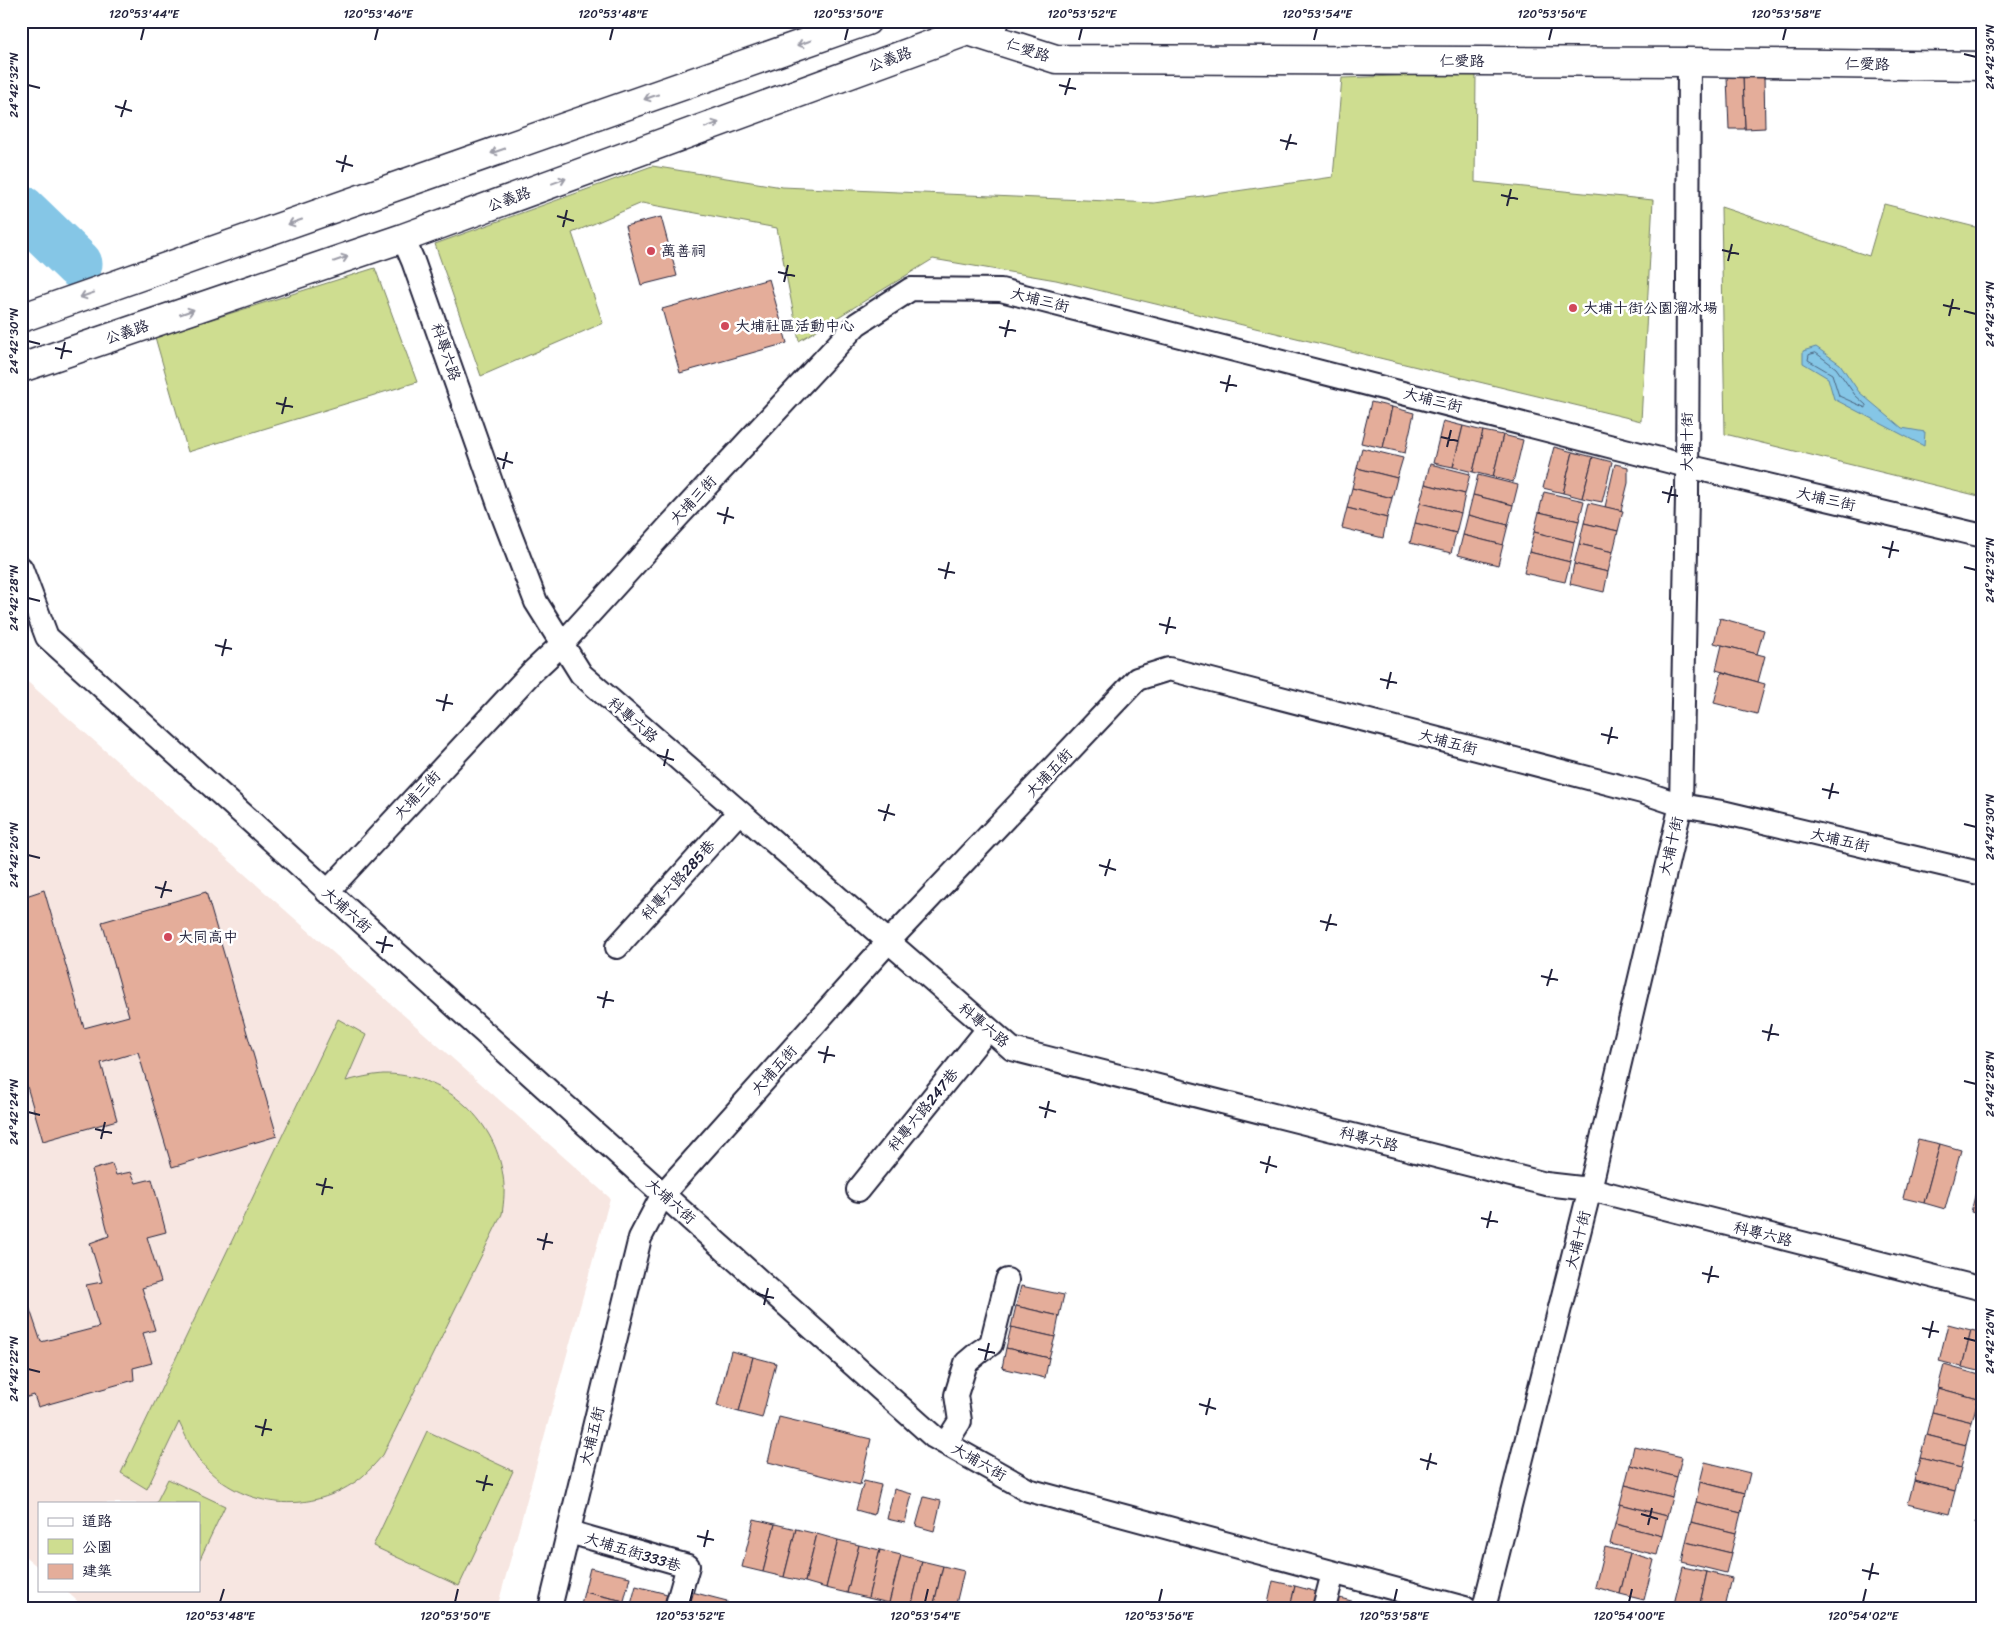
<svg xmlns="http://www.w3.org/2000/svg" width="2004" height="1629" viewBox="0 0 2004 1629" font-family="Sriracha,'LXGW WenKai TC',sans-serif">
<rect width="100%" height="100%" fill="#fff"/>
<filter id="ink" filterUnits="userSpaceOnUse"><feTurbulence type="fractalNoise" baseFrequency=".02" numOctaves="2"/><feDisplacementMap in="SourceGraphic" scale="10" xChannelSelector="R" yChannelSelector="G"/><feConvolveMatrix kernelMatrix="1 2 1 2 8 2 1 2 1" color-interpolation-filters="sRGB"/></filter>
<g filter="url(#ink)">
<path fill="#f7e6e1" d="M 21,676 L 610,1198 L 497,1608 L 85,1608 L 65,1590 L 199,1590 L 199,1503 L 39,1503 L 39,1568 L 21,1553 Z"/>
<g fill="#cedd90" stroke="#788066">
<path d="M 1476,73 L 1475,182 L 1653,200 L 1641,421 L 1056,280 L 933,259 L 799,341 L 777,228 L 642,203 L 572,233 L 603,323 L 481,376 L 435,244 L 652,166 L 782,187 L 1154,203 L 1333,177 L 1342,78 Z"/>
<path d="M 1884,204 L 1983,229 L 1983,497 L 1725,434 L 1721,207 L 1869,256 Z"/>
<path d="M 375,268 L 417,382 L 188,452 L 155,337 Z"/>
<path d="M 338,1019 L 366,1035 L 346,1081 C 358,1078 370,1075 383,1074 C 442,1073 495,1117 503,1176 C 505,1188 504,1201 502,1214 L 383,1455 C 373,1466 364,1477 352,1484 C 307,1513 247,1508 208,1470 C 194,1456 187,1439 179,1422 L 147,1489 L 121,1473 Z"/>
<path d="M 427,1431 L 513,1471 L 459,1586 L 373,1546 Z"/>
<path d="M 168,1479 L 225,1506 L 199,1561 L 199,1503 L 156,1503 Z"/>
</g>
<path fill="#85c6e6" stroke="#5d84a2" d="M 1816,347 L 1840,364 L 1859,392 L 1902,428 L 1925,432 L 1924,446 L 1834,399 L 1828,378 L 1803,363 L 1803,351 Z"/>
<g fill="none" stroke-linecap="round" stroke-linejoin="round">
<path stroke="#4a647f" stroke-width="1" d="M 1816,353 L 1836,368 L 1855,395 L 1866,405 L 1866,408 L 1839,396 L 1832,374 L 1808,360 L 1809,355 Z"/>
<path stroke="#85c6e6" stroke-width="49" d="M 21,209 L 78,264"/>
</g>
<g fill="#e4ad9a" stroke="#22223b">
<path d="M 1764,76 L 1765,128 L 1745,129 L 1743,77 Z"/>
<path d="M 1727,77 L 1743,77 L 1745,129 L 1729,129 Z"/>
<path d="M 661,217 L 677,276 L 641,285 L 625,226 Z"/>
<path d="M 769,279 L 787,343 L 680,373 L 662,309 Z"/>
<path d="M 1371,402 L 1392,407 L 1383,448 L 1361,443 Z"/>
<path d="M 1392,407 L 1414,413 L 1405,453 L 1383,448 Z"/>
<path d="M 1443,421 L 1463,426 L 1453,467 L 1433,463 Z"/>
<path d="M 1463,426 L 1483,431 L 1473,472 L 1453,467 Z"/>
<path d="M 1483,431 L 1503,435 L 1493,477 L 1473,472 Z"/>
<path d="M 1503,435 L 1523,440 L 1513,482 L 1493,477 Z"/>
<path d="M 1554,447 L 1573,452 L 1563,493 L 1543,488 Z"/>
<path d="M 1362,448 L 1403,458 L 1397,478 L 1357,468 Z"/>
<path d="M 1573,452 L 1593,457 L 1582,498 L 1563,493 Z"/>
<path d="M 1593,457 L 1612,462 L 1602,502 L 1582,498 Z"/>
<path d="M 1430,464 L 1470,474 L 1465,494 L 1425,484 Z"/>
<path d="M 1615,464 L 1628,467 L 1628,483 L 1621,511 L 1605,507 Z"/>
<path d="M 1357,468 L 1397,478 L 1392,498 L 1352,488 Z"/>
<path d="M 1478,475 L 1518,485 L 1513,505 L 1473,495 Z"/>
<path d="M 1425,484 L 1465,494 L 1461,513 L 1420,503 Z"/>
<path d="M 1352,488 L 1392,498 L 1387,518 L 1347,508 Z"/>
<path d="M 1544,492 L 1584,501 L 1579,521 L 1539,512 Z"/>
<path d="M 1473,495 L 1513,505 L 1508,525 L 1468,515 Z"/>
<path d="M 1420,503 L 1461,513 L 1456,533 L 1415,523 Z"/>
<path d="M 1589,503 L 1623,511 L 1618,531 L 1584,523 Z"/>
<path d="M 1347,508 L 1387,518 L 1383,538 L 1342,528 Z"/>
<path d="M 1539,512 L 1579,521 L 1574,542 L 1534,532 Z"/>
<path d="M 1468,515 L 1508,525 L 1503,545 L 1463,535 Z"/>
<path d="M 1415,523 L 1456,533 L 1451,553 L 1410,543 Z"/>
<path d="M 1584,523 L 1618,531 L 1613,552 L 1579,544 Z"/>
<path d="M 1534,532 L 1574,542 L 1570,562 L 1529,552 Z"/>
<path d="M 1463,535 L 1503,545 L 1498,565 L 1458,555 Z"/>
<path d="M 1579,544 L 1613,552 L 1608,572 L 1574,564 Z"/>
<path d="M 1529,552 L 1570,562 L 1565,582 L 1524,573 Z"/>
<path d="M 1574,564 L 1608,572 L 1604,592 L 1570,584 Z"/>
<path d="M 1720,618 L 1764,630 L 1757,654 L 1714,643 Z"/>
<path d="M 1722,645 L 1765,656 L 1758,682 L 1716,670 Z"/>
<path d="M 1722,672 L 1765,684 L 1757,714 L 1714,703 Z"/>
<path d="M 21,879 L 26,896 L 44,890 L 84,1028 L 129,1016 L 102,922 L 206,892 L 277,1136 L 172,1167 L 138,1052 L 101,1063 L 117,1120 L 43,1141 L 21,1066 Z"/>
<path d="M 1918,1139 L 1940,1144 L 1924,1203 L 1903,1198 Z"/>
<path d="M 1940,1144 L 1961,1150 L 1945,1209 L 1924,1203 Z"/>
<path d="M 112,1164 L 116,1175 L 131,1172 L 136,1183 L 152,1179 L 166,1232 L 147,1237 L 161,1282 L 142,1288 L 155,1330 L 143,1333 L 152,1363 L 133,1368 L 134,1380 L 38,1407 L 34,1395 L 21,1399 L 21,1283 L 41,1342 L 99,1327 L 86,1285 L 102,1282 L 90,1243 L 109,1236 L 92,1170 Z"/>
<path d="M 1983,1164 L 1983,1215 L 1971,1212 Z"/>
<path d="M 1021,1286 L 1064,1295 L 1059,1316 L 1016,1306 Z"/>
<path d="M 1016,1306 L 1059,1316 L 1055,1337 L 1011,1327 Z"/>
<path d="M 1948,1324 L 1971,1330 L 1962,1367 L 1939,1361 Z"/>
<path d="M 1011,1327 L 1055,1337 L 1049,1358 L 1006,1348 Z"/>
<path d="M 1971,1330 L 1983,1333 L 1983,1372 L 1962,1367 Z"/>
<path d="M 1006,1348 L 1049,1358 L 1045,1378 L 1002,1368 Z"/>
<path d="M 731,1351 L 753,1357 L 739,1412 L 717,1406 Z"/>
<path d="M 753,1357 L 776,1363 L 762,1418 L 739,1412 Z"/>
<path d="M 1944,1365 L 1983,1376 L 1978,1399 L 1938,1388 Z"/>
<path d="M 1938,1388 L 1978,1399 L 1972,1422 L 1932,1412 Z"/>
<path d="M 1932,1412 L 1972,1422 L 1966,1445 L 1926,1435 Z"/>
<path d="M 779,1417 L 871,1439 L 860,1485 L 768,1462 Z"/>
<path d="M 1926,1435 L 1966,1445 L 1961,1468 L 1920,1458 Z"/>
<path d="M 1634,1446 L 1682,1457 L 1677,1477 L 1630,1465 Z"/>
<path d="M 1920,1458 L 1961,1468 L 1955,1491 L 1914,1481 Z"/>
<path d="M 1705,1462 L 1750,1473 L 1745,1493 L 1700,1482 Z"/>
<path d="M 1630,1465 L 1677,1477 L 1672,1497 L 1625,1485 Z"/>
<path d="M 864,1481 L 881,1485 L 874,1515 L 856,1510 Z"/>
<path d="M 1914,1481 L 1955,1491 L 1949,1514 L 1908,1504 Z"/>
<path d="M 1700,1482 L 1745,1493 L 1741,1513 L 1696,1502 Z"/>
<path d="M 1625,1485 L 1672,1497 L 1667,1516 L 1620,1504 Z"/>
<path d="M 894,1489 L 912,1494 L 905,1523 L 887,1519 Z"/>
<path d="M 924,1497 L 941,1501 L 934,1531 L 916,1526 Z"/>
<path d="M 1982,1500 L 1983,1501 L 1983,1525 L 1976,1523 Z"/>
<path d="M 1696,1502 L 1741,1513 L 1736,1533 L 1691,1522 Z"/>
<path d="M 1620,1504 L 1667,1516 L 1662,1536 L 1615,1524 Z"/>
<path d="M 754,1519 L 775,1524 L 763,1572 L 742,1567 Z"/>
<path d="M 1691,1522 L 1736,1533 L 1731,1553 L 1686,1542 Z"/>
<path d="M 775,1524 L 796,1529 L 784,1577 L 763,1572 Z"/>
<path d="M 1615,1524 L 1662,1536 L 1657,1555 L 1610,1544 Z"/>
<path d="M 796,1529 L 817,1534 L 805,1582 L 784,1577 Z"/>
<path d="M 817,1534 L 838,1540 L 826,1588 L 805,1582 Z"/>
<path d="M 838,1540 L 859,1545 L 847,1593 L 826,1588 Z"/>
<path d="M 1686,1542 L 1731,1553 L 1726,1573 L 1682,1562 Z"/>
<path d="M 859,1545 L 880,1550 L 868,1598 L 847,1593 Z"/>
<path d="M 1605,1547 L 1630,1553 L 1620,1594 L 1595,1587 Z"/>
<path d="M 880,1550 L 901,1555 L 889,1603 L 868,1598 Z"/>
<path d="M 1630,1553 L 1654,1560 L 1644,1600 L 1620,1594 Z"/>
<path d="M 901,1555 L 922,1561 L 911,1608 L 889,1603 Z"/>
<path d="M 922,1561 L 943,1566 L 933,1608 L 911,1608 Z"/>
<path d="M 943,1566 L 964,1571 L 955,1608 L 933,1608 Z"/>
<path d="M 1683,1567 L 1707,1572 L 1699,1608 L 1673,1608 Z"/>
<path d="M 590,1568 L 630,1577 L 624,1601 L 584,1592 Z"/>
<path d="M 1707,1572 L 1732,1578 L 1725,1608 L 1699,1608 Z"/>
<path d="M 1273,1581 L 1295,1586 L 1290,1608 L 1267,1608 Z"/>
<path d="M 636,1586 L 667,1594 L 663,1608 L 630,1608 Z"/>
<path d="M 1295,1586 L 1317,1592 L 1313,1608 L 1290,1608 Z"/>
<path d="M 584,1592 L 624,1601 L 622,1608 L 580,1608 Z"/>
<path d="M 692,1592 L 727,1601 L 725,1608 L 688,1608 Z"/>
<path d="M 1336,1597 L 1359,1603 L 1358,1608 L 1333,1608 Z"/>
</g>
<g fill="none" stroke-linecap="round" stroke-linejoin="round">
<defs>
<g id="minor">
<path d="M 403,238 L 413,261 L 503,516 L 536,602 L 581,674 L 1012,1049 L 1546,1184 L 1590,1189 L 1983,1289"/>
<path d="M 21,568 L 47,637 L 697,1225 L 934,1437 L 1028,1490 L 1465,1608"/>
<path d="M 327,892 L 531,673 L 563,643 L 671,524 L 857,324 L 911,289 L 1001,290 L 1687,466 L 1983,536"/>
<path d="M 617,947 L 739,812"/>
<path d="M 858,1190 L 988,1029"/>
<path d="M 946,1443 L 960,1421 L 956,1395 L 966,1363 L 979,1352 L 991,1344 L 1007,1280"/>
<path d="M 569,1532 L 688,1566 L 676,1608"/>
<path d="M 550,1608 L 640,1238 L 663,1194 L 888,942 L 1137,679 L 1169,669 L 1642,792 L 1681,805 L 1722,812 L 1983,874"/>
<path d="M 1324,1608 L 1333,1573"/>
<path d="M 1484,1608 L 1590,1189 L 1681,805 L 1687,496 L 1689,62"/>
</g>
<path id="tertiary" d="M 947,21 L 968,31 L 1056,59 L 1689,62 L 1983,66"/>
<g id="primary">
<path d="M 21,318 L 867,21"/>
<path d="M 21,368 L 403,238 L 995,21"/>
</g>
</defs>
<use href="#minor" stroke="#22223b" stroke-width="26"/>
<use href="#tertiary" stroke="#22223b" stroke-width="31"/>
<use href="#primary" stroke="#22223b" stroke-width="31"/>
<use href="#minor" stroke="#fff" stroke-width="22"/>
<use href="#tertiary" stroke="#fff" stroke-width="28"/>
<use href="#primary" stroke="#fff" stroke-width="28"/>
</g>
<defs><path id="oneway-shaft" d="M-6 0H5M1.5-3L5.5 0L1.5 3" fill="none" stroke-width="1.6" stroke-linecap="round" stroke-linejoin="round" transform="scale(1.25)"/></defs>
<g stroke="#9c9ca7">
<use href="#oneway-shaft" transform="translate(804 43) rotate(161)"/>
<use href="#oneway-shaft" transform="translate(651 97) rotate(161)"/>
<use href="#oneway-shaft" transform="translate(712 125) rotate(-20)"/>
<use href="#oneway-shaft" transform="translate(498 151) rotate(161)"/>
<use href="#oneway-shaft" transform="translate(559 181) rotate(-20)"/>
<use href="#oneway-shaft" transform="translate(295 222) rotate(161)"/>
<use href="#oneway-shaft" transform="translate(341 259) rotate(-19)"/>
<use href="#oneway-shaft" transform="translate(87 295) rotate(161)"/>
<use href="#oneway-shaft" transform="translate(187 312) rotate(-19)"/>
</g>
</g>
<path fill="none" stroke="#22223b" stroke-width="2" d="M 141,40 L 144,28M 375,40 L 378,28M 610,40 L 613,28M 845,40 L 848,28M 1079,40 L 1082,28M 1314,40 L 1317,28M 1549,40 L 1552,28M 1783,40 L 1786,28M 1964,54 L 1976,57M 28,85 L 40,88M 1059,85 L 1076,89M 1065,95 L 1070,78M 115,106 L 132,111M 121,117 L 126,100M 1280,140 L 1297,144M 1286,150 L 1291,134M 336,161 L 353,166M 342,172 L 346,155M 1501,195 L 1518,199M 1507,206 L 1511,189M 557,216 L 574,221M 563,227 L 567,210M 1722,250 L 1739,254M 1728,261 L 1732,244M 778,272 L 795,276M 784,282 L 788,265M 1943,305 L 1960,309M 1964,311 L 1976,314M 1949,316 L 1953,299M 999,327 L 1016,331M 1005,337 L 1009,320M 28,341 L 40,344M 55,348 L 72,352M 61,359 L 65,342M 1220,382 L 1237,386M 1226,392 L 1230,375M 276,403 L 293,407M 282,414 L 286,397M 1441,437 L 1458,441M 1447,447 L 1451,430M 497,458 L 513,463M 503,469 L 507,452M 1662,492 L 1678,496M 1668,503 L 1672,486M 717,513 L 734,518M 724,524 L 728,507M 1882,547 L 1899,551M 1889,558 L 1893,541M 1964,567 L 1976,570M 938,569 L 955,573M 945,579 L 949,562M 28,598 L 40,601M 1159,624 L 1176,628M 1166,634 L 1170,617M 215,645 L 232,649M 222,656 L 226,639M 1380,679 L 1397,683M 1387,689 L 1391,672M 436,700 L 453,704M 443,711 L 447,694M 1601,734 L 1618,738M 1608,744 L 1612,727M 657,755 L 674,760M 664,766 L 668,749M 1822,789 L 1839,793M 1829,799 L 1833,783M 878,810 L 895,815M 884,821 L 889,804M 1964,824 L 1976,827M 28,855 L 40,858M 1099,865 L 1116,870M 1105,876 L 1110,859M 155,887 L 172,891M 161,898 L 166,881M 1320,921 L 1337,925M 1326,931 L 1331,914M 376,942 L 393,946M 382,953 L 386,936M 1541,976 L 1558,980M 1547,986 L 1552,969M 597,997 L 614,1001M 603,1008 L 607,991M 1762,1031 L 1779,1035M 1768,1041 L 1772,1024M 818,1052 L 835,1056M 824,1063 L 828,1046M 1964,1081 L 1976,1084M 1039,1107 L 1056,1112M 28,1112 L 40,1115M 1045,1118 L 1049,1101M 95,1129 L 112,1133M 101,1139 L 105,1122M 1260,1162 L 1277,1167M 1266,1173 L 1270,1156M 316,1184 L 333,1188M 322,1195 L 326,1178M 1481,1218 L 1498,1222M 1487,1228 L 1491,1211M 537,1239 L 553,1243M 543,1250 L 547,1233M 1702,1273 L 1719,1277M 1708,1283 L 1712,1266M 757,1294 L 774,1298M 764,1305 L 768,1288M 1922,1328 L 1939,1332M 1929,1338 L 1933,1321M 1964,1338 L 1976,1341M 978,1349 L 995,1353M 985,1360 L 989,1343M 28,1369 L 40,1372M 1199,1404 L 1216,1409M 1206,1415 L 1210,1398M 255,1426 L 272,1430M 262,1436 L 266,1419M 1420,1459 L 1437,1464M 1427,1470 L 1431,1453M 476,1481 L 493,1485M 483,1491 L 487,1475M 1641,1514 L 1658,1519M 1648,1525 L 1652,1508M 697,1536 L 714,1540M 704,1547 L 708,1530M 1862,1570 L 1879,1574M 1869,1580 L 1873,1563M 220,1602 L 224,1589M 455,1602 L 458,1589M 690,1602 L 693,1589M 925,1602 L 928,1589M 1159,1602 L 1162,1589M 1394,1602 L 1397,1589M 1629,1602 L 1632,1589M 1863,1602 L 1866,1589"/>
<g fill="#d1495b" stroke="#fff" stroke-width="2">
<circle cx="651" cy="251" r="5"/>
<circle cx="1573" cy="308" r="5"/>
<circle cx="725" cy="326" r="5"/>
<circle cx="168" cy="937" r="5"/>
</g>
<g text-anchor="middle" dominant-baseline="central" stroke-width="5" stroke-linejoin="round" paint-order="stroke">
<g font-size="15" fill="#22223b" stroke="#fff">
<text transform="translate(1028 50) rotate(18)">仁愛路</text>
<text transform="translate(890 59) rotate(-20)">公義路</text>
<text x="1462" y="61">仁愛路</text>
<text transform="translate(1867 64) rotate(1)">仁愛路</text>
<text transform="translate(509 199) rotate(-20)">公義路</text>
<text transform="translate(1040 300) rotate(14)">大埔三街</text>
<text transform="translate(127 332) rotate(-19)">公義路</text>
<text transform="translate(446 352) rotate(71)">科專六路</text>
<text transform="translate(1433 400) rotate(14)">大埔三街</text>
<text transform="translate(1687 442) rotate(-90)">大埔十街</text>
<text transform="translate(1826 499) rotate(13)">大埔三街</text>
<text transform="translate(693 500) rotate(-47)">大埔三街</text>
<text transform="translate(633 720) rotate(41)">科專六路</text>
<text transform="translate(1448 742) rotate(15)">大埔五街</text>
<text transform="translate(1049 773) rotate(-47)">大埔五街</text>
<text transform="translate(417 795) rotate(-47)">大埔三街</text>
<text transform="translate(1840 840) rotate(13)">大埔五街</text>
<text transform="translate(1671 846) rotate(-77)">大埔十街</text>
<text transform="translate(678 880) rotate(-48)">科專六路285巷</text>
<text transform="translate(347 910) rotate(42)">大埔六街</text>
<text transform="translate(984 1025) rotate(40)">科專六路</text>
<text transform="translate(774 1070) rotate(-48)">大埔五街</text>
<text transform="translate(923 1110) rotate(-51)">科專六路247巷</text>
<text transform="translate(1369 1139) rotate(14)">科專六路</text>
<text transform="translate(671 1201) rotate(42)">大埔六街</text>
<text transform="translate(1763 1234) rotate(14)">科專六路</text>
<text transform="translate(1578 1240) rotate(-76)">大埔十街</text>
<text transform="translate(592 1436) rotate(-76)">大埔五街</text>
<text transform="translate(979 1462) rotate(30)">大埔六街</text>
<text transform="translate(633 1552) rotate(17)">大埔五街333巷</text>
</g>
<g font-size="15" fill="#22223b" stroke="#fff" text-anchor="start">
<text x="661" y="251">萬善祠</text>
<text x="1583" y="308">大埔十街公園溜冰場</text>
<text x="735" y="326">大埔社區活動中心</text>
<text x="178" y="937">大同高中</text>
</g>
</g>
<rect width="2004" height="1629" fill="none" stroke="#fff" stroke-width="55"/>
<rect x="38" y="1502" width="162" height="90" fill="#ffffff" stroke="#a7a7b1"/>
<rect x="48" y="1518" width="25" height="8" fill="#ffffff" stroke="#a7a7b1"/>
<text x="82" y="1526" font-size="15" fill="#22223b">道路</text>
<rect x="48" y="1539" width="25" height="15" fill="#cedd90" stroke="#a7a7b1"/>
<text x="82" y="1552" font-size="15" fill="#22223b">公園</text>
<rect x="48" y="1564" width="25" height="15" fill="#e4ad9a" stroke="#a7a7b1"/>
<text x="82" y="1576" font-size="15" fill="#22223b">建築</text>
<rect x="28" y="28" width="1948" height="1574" fill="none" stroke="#22223b" stroke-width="2"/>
<g font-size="12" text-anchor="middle" fill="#22223b">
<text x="144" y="18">120°53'44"E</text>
<text x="378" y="18">120°53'46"E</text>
<text x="613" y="18">120°53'48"E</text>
<text x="848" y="18">120°53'50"E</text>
<text x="1082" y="18">120°53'52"E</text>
<text x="1317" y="18">120°53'54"E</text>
<text x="1552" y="18">120°53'56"E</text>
<text x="1786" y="18">120°53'58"E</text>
<text transform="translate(1990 57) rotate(-90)" y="4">24°42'36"N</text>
<text transform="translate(14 85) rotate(-90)" y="4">24°42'32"N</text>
<text transform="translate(1990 314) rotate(-90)" y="4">24°42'34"N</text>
<text transform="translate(14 341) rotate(-90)" y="4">24°42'30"N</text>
<text transform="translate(1990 570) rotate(-90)" y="4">24°42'32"N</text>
<text transform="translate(14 598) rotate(-90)" y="4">24°42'28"N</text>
<text transform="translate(1990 827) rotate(-90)" y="4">24°42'30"N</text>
<text transform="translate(14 855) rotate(-90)" y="4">24°42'26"N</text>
<text transform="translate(1990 1084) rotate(-90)" y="4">24°42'28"N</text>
<text transform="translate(14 1112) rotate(-90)" y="4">24°42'24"N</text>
<text transform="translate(1990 1341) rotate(-90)" y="4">24°42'26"N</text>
<text transform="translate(14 1369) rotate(-90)" y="4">24°42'22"N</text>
<text x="220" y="1620">120°53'48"E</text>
<text x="455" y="1620">120°53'50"E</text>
<text x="690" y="1620">120°53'52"E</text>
<text x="925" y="1620">120°53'54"E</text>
<text x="1159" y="1620">120°53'56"E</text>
<text x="1394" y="1620">120°53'58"E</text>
<text x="1629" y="1620">120°54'00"E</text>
<text x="1863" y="1620">120°54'02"E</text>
</g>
</svg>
